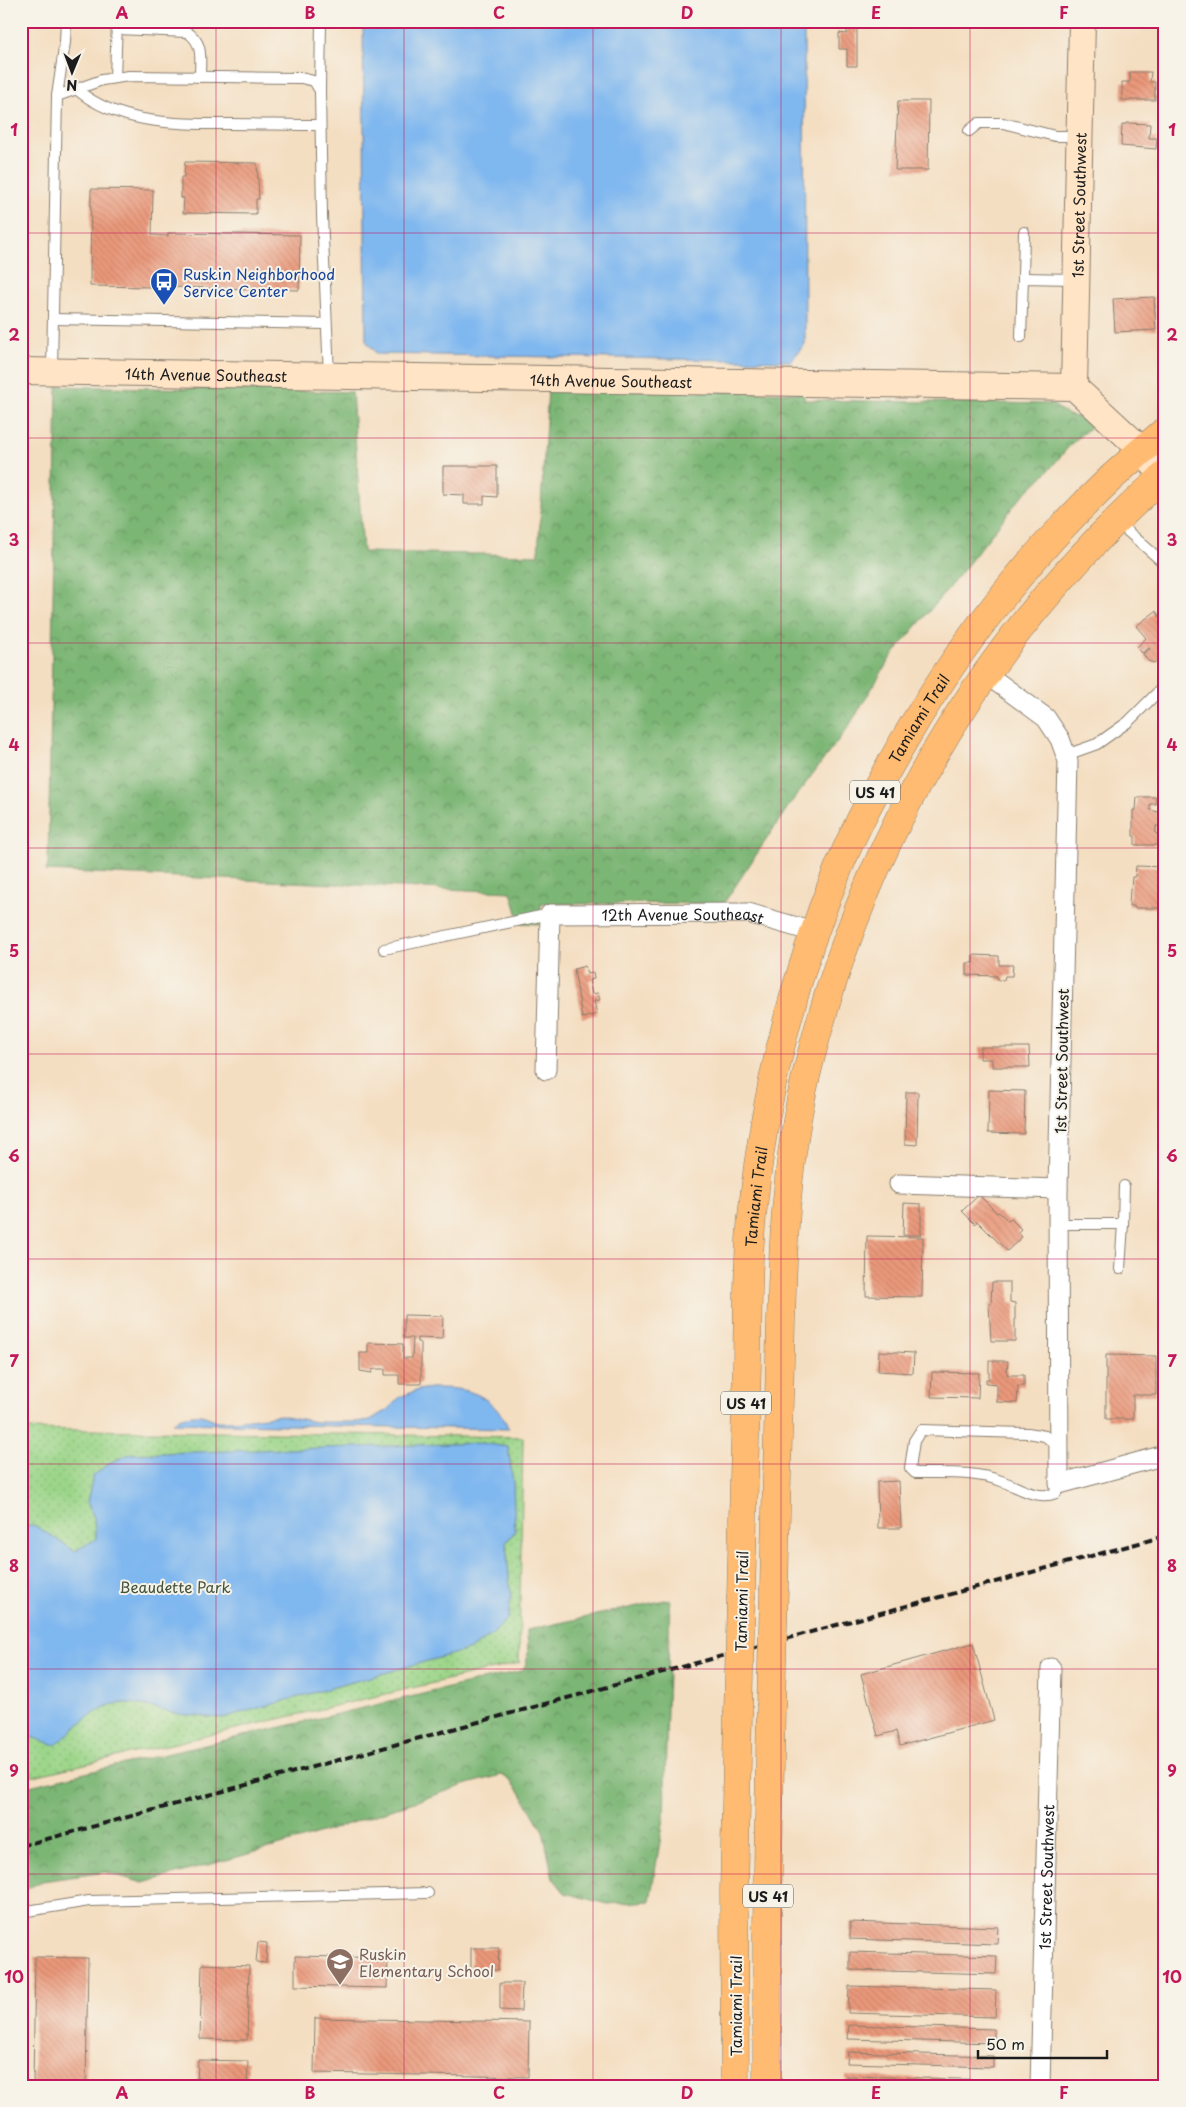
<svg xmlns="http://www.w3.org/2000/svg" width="1186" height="2107" viewBox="0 0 1186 2107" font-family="'Playpen Sans',sans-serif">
<defs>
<pattern id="forest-crowns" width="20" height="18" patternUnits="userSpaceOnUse" patternTransform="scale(1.25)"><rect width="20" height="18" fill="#7cb675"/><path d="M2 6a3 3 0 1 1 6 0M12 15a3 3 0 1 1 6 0" fill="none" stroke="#65935f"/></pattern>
<pattern id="park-dots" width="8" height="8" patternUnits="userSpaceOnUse" patternTransform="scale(1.25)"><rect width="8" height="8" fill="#9bd589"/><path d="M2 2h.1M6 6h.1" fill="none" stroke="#85b676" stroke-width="1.8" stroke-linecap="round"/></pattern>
<pattern id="building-back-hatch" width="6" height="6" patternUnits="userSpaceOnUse" patternTransform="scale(1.25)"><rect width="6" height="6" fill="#ea987a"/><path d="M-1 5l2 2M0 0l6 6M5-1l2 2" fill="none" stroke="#c88269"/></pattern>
</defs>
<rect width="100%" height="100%" fill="#f7f3e8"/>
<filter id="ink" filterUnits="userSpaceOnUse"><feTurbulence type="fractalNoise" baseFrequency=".02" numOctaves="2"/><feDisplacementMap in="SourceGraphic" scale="10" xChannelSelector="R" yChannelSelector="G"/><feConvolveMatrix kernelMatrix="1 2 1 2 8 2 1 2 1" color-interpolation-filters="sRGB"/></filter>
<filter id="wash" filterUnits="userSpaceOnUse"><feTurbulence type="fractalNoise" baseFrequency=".0096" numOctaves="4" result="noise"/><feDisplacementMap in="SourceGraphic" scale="20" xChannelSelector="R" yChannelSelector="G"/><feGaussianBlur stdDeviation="1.12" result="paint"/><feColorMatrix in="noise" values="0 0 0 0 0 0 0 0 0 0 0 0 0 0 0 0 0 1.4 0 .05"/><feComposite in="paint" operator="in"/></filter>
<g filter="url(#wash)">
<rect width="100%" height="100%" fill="#f4dec1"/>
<g fill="url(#forest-crowns)" stroke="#4c6948">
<path d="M 57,386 L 352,392 L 363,552 L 538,555 L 548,389 L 804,393 L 804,400 L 1052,404 L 1068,415 L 1097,421 L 1071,444 L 1048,471 L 1020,498 L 965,568 L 891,657 L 849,726 L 790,804 L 724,903 L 541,904 L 540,924 L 520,923 L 511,892 L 46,871 L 48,864 Z"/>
<path d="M 670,1599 L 664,1818 L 650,1901 L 608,1904 L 565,1893 L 553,1878 L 543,1831 L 520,1792 L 512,1782 L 502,1775 L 468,1784 L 306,1838 L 143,1883 L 106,1872 L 42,1881 L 21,1892 L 21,1788 L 521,1671 C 531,1664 527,1641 527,1630 Z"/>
</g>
<path fill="url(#park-dots)" stroke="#5c7852" d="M 21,1429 L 523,1437 L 519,1663 L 21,1779 Z"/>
<g fill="#7fb7ef" stroke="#4e6a86">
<path d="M 363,21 L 804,21 L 805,344 L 791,361 L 377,354 L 366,341 Z"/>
<path d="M 431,1388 C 459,1388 480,1389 499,1412 C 503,1416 506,1423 509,1429 L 172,1423 L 181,1417 L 192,1415 L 202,1415 L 218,1421 L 234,1421 L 281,1415 L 316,1422 L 356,1422 L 370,1420 L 387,1410 L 400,1397 L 418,1390 Z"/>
<path d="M 482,1443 L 508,1447 L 513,1482 L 515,1531 L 506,1543 L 511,1598 L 508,1618 L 492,1635 L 471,1649 L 223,1718 C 206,1717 189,1716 173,1713 C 149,1708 125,1696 101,1709 C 85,1717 70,1733 56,1745 L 21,1734 L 21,1526 L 34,1525 L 75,1551 L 96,1539 L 94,1518 L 87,1502 L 93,1476 L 109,1463 L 130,1454 Z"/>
</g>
<g id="blocks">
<g fill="url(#building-back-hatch)">
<path d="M 847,21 L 857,21 L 857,66 L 847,66 L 847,49 L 839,49 L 839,33 L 847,34 Z"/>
<path d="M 1130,72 L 1151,72 L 1150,82 L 1155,82 L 1155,100 L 1122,100 L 1122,82 L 1130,82 Z"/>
<path d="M 898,101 L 929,101 L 928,170 L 895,170 Z"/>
<path d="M 1128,123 L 1150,124 L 1149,138 L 1157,138 L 1156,149 L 1121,146 L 1122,125 Z"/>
<path d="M 185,162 L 257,163 L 259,199 L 256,199 L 256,214 L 183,213 L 184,198 L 181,198 L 181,177 L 184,177 Z"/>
<path d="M 91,189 L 153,190 L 152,235 L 168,236 L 168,233 L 300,235 L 299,290 L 169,287 L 169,282 L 167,282 L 167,288 L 153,288 L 154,282 L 152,287 L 90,286 Z"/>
<path d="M 1154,297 L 1156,330 L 1115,332 L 1113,299 Z"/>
<path d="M 443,466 L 497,466 L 497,497 L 484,496 L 484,504 L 464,504 L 464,495 L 443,494 Z"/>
<path d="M 1156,611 L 1160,617 L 1165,613 L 1165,655 L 1154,663 L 1148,661 L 1143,654 L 1150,649 L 1149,648 L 1142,653 L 1137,647 L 1146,638 L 1136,626 Z"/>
<path d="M 1137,797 L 1156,797 L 1156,804 L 1150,804 L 1150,810 L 1163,813 L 1162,826 L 1156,826 L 1156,834 L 1165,834 L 1165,845 L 1135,845 L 1135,836 L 1133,836 L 1133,810 L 1136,810 Z"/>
<path d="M 1136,866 L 1165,867 L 1165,876 L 1161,876 L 1161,897 L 1165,897 L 1165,908 L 1134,908 L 1134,906 L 1129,906 L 1130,889 L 1131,889 L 1132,877 L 1135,877 Z"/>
<path d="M 973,955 L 999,956 L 999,965 L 1013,965 L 1012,976 L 1005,976 L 1004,980 L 997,980 L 997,976 L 967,975 L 967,963 L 973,963 Z"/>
<path d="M 585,966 L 587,974 L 593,973 L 594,979 L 589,980 L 592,994 L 598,993 L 600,1000 L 594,1001 L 597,1014 L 582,1018 L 574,969 Z"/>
<path d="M 980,1047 L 1029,1047 L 1030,1067 L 992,1067 L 992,1059 L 980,1059 Z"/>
<path d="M 989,1090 L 1025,1091 L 1024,1134 L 988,1133 Z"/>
<path d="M 906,1092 L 918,1092 L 917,1145 L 905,1144 Z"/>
<path d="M 979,1195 L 997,1213 L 999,1212 L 1008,1221 L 1011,1219 L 1021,1229 L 1018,1232 L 1022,1237 L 1007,1251 L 977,1221 L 975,1224 L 962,1211 Z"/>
<path d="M 904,1203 L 921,1204 L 921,1235 L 903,1235 Z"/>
<path d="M 867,1236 L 923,1237 L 922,1297 L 866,1296 Z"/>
<path d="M 992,1282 L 1010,1282 L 1010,1302 L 1015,1303 L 1015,1341 L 991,1341 L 989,1304 L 991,1304 Z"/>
<path d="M 404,1315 L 443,1316 L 442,1339 L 417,1338 L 417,1342 L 421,1343 L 421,1384 L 399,1384 L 399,1375 L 385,1375 L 385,1369 L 376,1369 L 372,1370 L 372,1373 L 360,1371 L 360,1353 L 368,1353 L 368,1343 L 403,1344 L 403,1358 L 412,1358 L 413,1338 L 404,1338 Z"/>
<path d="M 879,1351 L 914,1353 L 913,1373 L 878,1371 Z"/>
<path d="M 1106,1355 L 1156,1356 L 1156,1395 L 1133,1395 L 1133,1419 L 1106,1419 Z"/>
<path d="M 989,1361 L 1008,1361 L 1007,1375 L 1024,1375 L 1024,1386 L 1018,1386 L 1017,1403 L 997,1402 L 997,1384 L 986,1383 L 986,1379 L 989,1379 Z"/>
<path d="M 932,1372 L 979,1373 L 978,1398 L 931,1397 Z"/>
<path d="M 899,1481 L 901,1528 L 878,1528 L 877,1482 Z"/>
<path d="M 973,1643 L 994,1720 L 900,1746 L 896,1731 L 878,1736 L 861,1674 Z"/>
<path d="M 850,1922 L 998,1927 L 997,1944 L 850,1939 Z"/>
<path d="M 258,1942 L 267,1943 L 266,1963 L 256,1962 Z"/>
<path d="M 471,1948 L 499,1948 L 498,1970 L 471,1970 Z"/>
<path d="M 850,1952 L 997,1956 L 996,1974 L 850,1970 Z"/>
<path d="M 295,1956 L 388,1958 L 387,1988 L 295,1986 Z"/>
<path d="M 35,1957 L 88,1958 L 86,2086 L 33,2086 Z"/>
<path d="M 202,1964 L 249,1966 L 247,2040 L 200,2039 Z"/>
<path d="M 500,1983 L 522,1983 L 521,2011 L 500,2010 Z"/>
<path d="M 849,1986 L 996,1990 L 995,2017 L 848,2013 Z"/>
<path d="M 315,2018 L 529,2022 L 528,2077 L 314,2073 Z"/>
<path d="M 849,2025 L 994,2029 L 994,2043 L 848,2039 Z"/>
<path d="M 848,2052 L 993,2056 L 993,2067 L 847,2063 Z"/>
<path d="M 198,2060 L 248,2061 L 247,2086 L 197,2086 Z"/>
<path d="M 846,2076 L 994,2080 L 994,2086 L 846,2086 Z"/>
</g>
</g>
</g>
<g filter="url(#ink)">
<use href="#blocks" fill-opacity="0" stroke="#887d6e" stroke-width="1"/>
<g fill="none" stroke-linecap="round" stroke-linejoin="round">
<defs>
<g id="lane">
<path d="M 117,29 L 187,32 C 204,43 200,58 200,77"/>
<path d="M 115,78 L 117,21"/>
<path d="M 76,89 C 119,125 176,124 229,124 C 259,124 290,125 320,125"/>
<path d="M 320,90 L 321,21"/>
<path d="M 57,96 L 65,42 L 66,21"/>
<path d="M 969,131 L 979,123 L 1003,123 L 1055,136 L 1079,136"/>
<path d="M 1023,278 L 1024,232"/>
<path d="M 53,319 L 326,324"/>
<path d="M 1021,337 L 1023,278 L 1075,279"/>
<path d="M 52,370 L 57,96 L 102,80 L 129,76 L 301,78 L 314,81 L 320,91 L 322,215 L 329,375"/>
<path d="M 1117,522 L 1165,564"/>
<path d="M 1066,755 L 1097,744 L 1128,722 L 1165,685"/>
<path d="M 384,949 L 550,914"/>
<path d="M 1058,1224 L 1123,1224 L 1120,1269"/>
<path d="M 1123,1224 L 1124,1186"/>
<path d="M 1059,1447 L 1045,1436 L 1028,1433 L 921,1430 L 914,1441 L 910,1468 L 915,1473 C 945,1473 976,1471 1004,1482 C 1022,1489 1037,1500 1056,1493 L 1059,1484"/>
<path d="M 21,1912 L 89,1901 L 428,1893"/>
</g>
<g id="street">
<path d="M 986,674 L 1046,718 L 1060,739 L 1068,761 L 1058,1189 L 1059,1484 L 1165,1455"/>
<path id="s1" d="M 546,1070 L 550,914 L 748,913 L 814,932"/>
<path d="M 899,1184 L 1058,1189"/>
<path id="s2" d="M 1040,2086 L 1051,1668"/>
</g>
<g id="secondary">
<path id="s3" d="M 21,371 L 1074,387 L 1142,450 L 1163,476"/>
<path id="s4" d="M 1074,387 L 1082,21"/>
</g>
<g id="primary">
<path d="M 774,1588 C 776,1512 778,1436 780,1360 C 782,1284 783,1208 795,1133 C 802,1084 816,1036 830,990 C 894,787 1006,616 1165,475"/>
<path id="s5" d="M 741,1596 C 743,1518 745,1441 747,1363 C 748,1311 747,1259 753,1207 C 765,1091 794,977 838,869 C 853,833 871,798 890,765 C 960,639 1053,522 1165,431"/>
<path d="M 735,2086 L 734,1892 L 738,1714"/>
<path d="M 767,2086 L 767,1926 L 771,1706"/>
</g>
</defs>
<use href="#lane" stroke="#887d6e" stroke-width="12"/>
<use href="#street" stroke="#887d6e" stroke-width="21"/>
<use href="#secondary" stroke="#887d6e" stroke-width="28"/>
<use href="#primary" stroke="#887d6e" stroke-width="29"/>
<use href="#lane" stroke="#fff" stroke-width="10"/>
<use href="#street" stroke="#fff" stroke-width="19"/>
<use href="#secondary" stroke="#ffe4c6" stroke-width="26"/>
<use href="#primary" stroke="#febb71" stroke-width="28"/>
<path stroke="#1c1c1c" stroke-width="4" stroke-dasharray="8 4" stroke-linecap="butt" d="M 21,1846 L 1165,1536"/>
<defs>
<g id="primary-bridge">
<path d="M 771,1706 L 774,1588"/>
<path d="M 738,1714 L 741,1596"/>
</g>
</defs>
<use href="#primary-bridge" stroke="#887d6e" stroke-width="29" stroke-linecap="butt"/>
<use href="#primary-bridge" stroke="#febb71" stroke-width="28"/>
</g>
</g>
<path fill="none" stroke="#c2185b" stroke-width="1" stroke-opacity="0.55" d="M 216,21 L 216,2086M 404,21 L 404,2086M 593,21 L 593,2086M 781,21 L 781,2086M 970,21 L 970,2086M 21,233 L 1165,233M 21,438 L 1165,438M 21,643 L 1165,643M 21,848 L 1165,848M 21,1054 L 1165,1054M 21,1259 L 1165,1259M 21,1464 L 1165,1464M 21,1669 L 1165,1669M 21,1874 L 1165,1874"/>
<defs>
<symbol id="bus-pin" viewBox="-11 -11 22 30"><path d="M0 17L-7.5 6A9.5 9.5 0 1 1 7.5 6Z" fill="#1a4fb4" stroke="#f7f3e8"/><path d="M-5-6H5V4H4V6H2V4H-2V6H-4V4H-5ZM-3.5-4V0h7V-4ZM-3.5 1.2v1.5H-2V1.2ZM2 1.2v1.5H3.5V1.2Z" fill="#fff"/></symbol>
<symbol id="school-pin" viewBox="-11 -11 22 30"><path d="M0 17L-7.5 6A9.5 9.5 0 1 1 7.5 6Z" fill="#8d6e63" stroke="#f7f3e8"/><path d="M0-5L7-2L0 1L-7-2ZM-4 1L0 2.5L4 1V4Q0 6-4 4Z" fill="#fff"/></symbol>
</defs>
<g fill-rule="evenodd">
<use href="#bus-pin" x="148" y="266" width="32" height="43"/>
<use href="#school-pin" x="324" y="1946" width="32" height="43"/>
</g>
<g text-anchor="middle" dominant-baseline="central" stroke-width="4" stroke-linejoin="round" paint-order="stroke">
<g fill="#f7f3e8" stroke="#5e5c59" stroke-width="1">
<rect x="850" y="780.5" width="50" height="23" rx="4"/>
<rect x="721" y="1391.5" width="50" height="23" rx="4"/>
<rect x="743" y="1884.5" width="50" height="23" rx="4"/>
</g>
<g font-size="14" font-weight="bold" fill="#1c1c1c">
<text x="875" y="792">US 41</text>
<text x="746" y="1403">US 41</text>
<text x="768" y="1896">US 41</text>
</g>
<g font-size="15" fill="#1c1c1c" stroke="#f7f3e8">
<text stroke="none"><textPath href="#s4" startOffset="182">1st Street Southwest</textPath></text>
<text stroke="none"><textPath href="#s3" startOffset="185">14th Avenue Southeast</textPath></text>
<text stroke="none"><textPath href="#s3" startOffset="590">14th Avenue Southeast</textPath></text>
<text stroke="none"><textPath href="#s5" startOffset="910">Tamiami Trail</textPath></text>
<text stroke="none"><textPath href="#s1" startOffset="289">12th Avenue Southeast</textPath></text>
<text transform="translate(1061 1061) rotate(-89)">1st Street Southwest</text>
<text stroke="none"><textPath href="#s5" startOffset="400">Tamiami Trail</textPath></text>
<text transform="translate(741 1601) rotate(-89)">Tamiami Trail</text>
<text stroke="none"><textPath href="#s2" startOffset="209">1st Street Southwest</textPath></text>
<text transform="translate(735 2006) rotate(-90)">Tamiami Trail</text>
</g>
<g font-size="15" fill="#164399" stroke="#f7f3e8" text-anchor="start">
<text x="183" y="273">Ruskin Neighborhood<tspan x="183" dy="17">Service Center</tspan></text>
</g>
<g font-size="15" fill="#42543d" stroke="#f7f3e8">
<text x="175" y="1586">Beaudette Park</text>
</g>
<g font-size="15" fill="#785e54" stroke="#f7f3e8" text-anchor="start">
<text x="359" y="1953">Ruskin<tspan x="359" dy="17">Elementary School</tspan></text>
</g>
</g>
<rect width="1186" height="2107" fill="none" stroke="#f7f3e8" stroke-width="55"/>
<g transform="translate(72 72) rotate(181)" stroke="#f7f3e8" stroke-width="4" paint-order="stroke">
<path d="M0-4L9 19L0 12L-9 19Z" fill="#1c1c1c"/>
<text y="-8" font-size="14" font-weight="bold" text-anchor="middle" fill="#1c1c1c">N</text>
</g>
<path d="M978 2050v8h129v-8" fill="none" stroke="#1c1c1c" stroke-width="2.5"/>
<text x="986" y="2050" font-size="15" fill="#1c1c1c" stroke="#f7f3e8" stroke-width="4" paint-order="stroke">50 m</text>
<rect x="28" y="28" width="1130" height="2052" fill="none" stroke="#c2185b" stroke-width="2"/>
<g font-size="16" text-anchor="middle" font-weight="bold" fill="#c2185b">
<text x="122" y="19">A</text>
<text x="310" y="19">B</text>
<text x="499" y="19">C</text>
<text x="687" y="19">D</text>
<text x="876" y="19">E</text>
<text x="1064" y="19">F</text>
<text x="14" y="136">1</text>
<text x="1172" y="136">1</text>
<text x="14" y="341">2</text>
<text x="1172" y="341">2</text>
<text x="14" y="546">3</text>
<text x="1172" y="546">3</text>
<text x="14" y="751">4</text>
<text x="1172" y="751">4</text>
<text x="14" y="957">5</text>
<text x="1172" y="957">5</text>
<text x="14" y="1162">6</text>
<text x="1172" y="1162">6</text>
<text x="14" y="1367">7</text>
<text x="1172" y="1367">7</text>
<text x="14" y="1572">8</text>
<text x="1172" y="1572">8</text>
<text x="14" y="1777">9</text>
<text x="1172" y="1777">9</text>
<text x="14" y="1983">10</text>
<text x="1172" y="1983">10</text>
<text x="122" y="2099">A</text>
<text x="310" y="2099">B</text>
<text x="499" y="2099">C</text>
<text x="687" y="2099">D</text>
<text x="876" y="2099">E</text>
<text x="1064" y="2099">F</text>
</g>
</svg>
